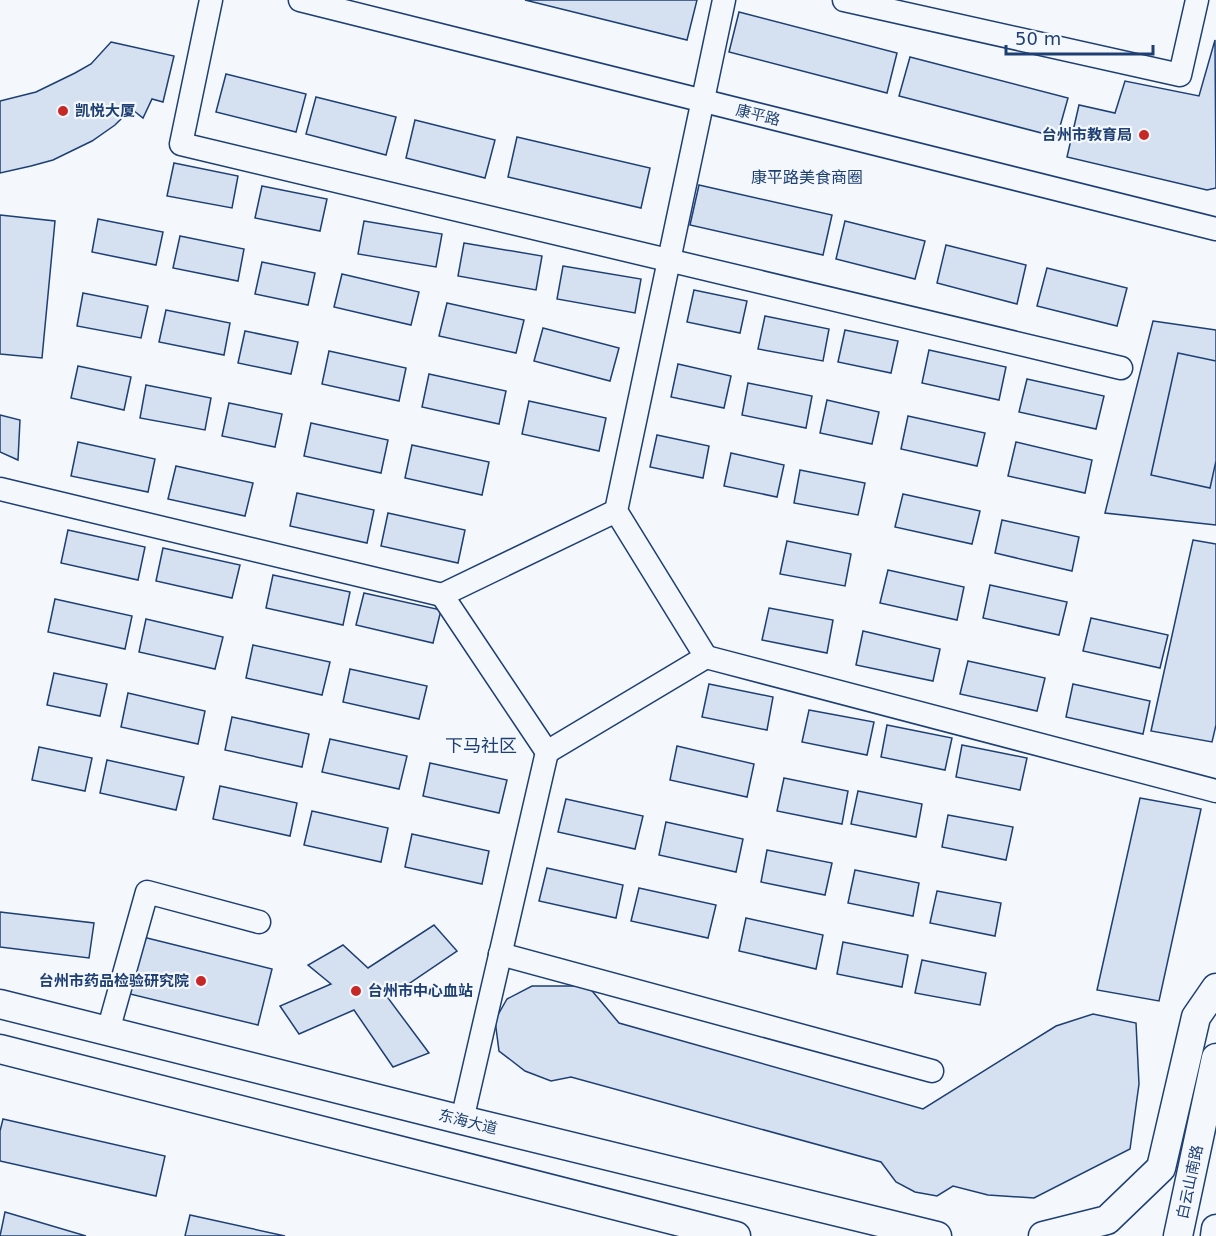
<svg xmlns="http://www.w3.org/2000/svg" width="1216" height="1236" viewBox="0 0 1216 1236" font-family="'DejaVu Sans','Noto Sans SC',sans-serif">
<rect width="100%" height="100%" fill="#f4f7fb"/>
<g fill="#d5e0f0" stroke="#1d3f73" stroke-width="1.5">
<path d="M 525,0 L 697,0 L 687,40 Z"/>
<path d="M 739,12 L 897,53 L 887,93 L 729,52 Z"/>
<path d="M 1215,40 L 1216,188 L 1207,190 L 1067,157 L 1079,105 L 1115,113 L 1125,81 L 1199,96 Z"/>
<path d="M 111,42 L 174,56 L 163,102 L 152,99 L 143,118 L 129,107 L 125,115 L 115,125 L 92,141 L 53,160 L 31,166 L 0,173 L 0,101 L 36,92 L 75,73 L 91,64 Z"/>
<path d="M 910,57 L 1068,98 L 1057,137 L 899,96 Z"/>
<path d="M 226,74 L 306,94 L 296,132 L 216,112 Z"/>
<path d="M 316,97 L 396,117 L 386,155 L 306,134 Z"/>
<path d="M 415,120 L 495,140 L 485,178 L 406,158 Z"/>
<path d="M 517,137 L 650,168 L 641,208 L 508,177 Z"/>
<path d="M 174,163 L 238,176 L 232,208 L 167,196 Z"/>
<path d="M 699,185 L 832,215 L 823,255 L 690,225 Z"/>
<path d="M 262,186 L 327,199 L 320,231 L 255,218 Z"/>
<path d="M 0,215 L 55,221 L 42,358 L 0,354 Z"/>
<path d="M 98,219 L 163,232 L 156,265 L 92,252 Z"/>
<path d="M 364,221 L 442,234 L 436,267 L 358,254 Z"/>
<path d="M 845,221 L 925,241 L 915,279 L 836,259 Z"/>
<path d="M 180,236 L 244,249 L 238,281 L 173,268 Z"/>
<path d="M 464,243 L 542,256 L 536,290 L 458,276 Z"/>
<path d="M 946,245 L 1026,265 L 1017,304 L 937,283 Z"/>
<path d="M 262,262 L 315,273 L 308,305 L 255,294 Z"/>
<path d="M 563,266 L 641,279 L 635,313 L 557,299 Z"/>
<path d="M 1047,268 L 1127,288 L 1117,326 L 1037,306 Z"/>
<path d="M 342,274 L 419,292 L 411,325 L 334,307 Z"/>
<path d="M 694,290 L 747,301 L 740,333 L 687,322 Z"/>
<path d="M 83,293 L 148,306 L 141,338 L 77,326 Z"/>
<path d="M 447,303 L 524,320 L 516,353 L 439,336 Z"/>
<path d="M 166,310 L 230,323 L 224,355 L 159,342 Z"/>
<path d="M 765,316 L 829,329 L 823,361 L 758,349 Z"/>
<path d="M 1153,321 L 1216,330 L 1216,525 L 1105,513 Z"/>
<path d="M 543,328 L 619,348 L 610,381 L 534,361 Z"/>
<path d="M 845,330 L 898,341 L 891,373 L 838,362 Z"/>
<path d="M 245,331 L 298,342 L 291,374 L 238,363 Z"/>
<path d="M 929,350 L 1006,367 L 999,400 L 922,383 Z"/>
<path d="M 329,351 L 406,368 L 399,401 L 322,384 Z"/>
<path d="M 1178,353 L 1216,361 L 1216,461 L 1210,488 L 1151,475 Z"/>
<path d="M 678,364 L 731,376 L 724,408 L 671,397 Z"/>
<path d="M 78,366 L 131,377 L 124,410 L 71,398 Z"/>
<path d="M 429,374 L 506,391 L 499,424 L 422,407 Z"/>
<path d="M 1027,379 L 1104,396 L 1096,429 L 1019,412 Z"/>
<path d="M 748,383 L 812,396 L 806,428 L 742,415 Z"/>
<path d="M 146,385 L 211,398 L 205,430 L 140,418 Z"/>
<path d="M 827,400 L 879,412 L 872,444 L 820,433 Z"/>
<path d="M 529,401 L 606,418 L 599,451 L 522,434 Z"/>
<path d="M 229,403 L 282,414 L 275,447 L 222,436 Z"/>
<path d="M 0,415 L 20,420 L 18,460 L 0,452 Z"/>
<path d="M 908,416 L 985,433 L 977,466 L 901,449 Z"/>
<path d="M 311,423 L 388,440 L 381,473 L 304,456 Z"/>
<path d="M 657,435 L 709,446 L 703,478 L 650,467 Z"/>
<path d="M 78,442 L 155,459 L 148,492 L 71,476 Z"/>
<path d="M 1016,442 L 1092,460 L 1085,493 L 1008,476 Z"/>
<path d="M 412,445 L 489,462 L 482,495 L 405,478 Z"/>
<path d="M 731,453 L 784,465 L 777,497 L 724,486 Z"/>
<path d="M 176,466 L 253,483 L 245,516 L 168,499 Z"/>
<path d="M 800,470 L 865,483 L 858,515 L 794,503 Z"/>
<path d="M 297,493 L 374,510 L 367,543 L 290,526 Z"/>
<path d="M 903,494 L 980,511 L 972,544 L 895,527 Z"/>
<path d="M 388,513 L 465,530 L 458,563 L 381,546 Z"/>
<path d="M 1002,520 L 1079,537 L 1072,571 L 995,553 Z"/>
<path d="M 68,530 L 145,547 L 138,580 L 61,563 Z"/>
<path d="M 1193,540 L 1216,544 L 1216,725 L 1212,742 L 1151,731 Z"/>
<path d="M 787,541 L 851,554 L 845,586 L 780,574 Z"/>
<path d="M 163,548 L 240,565 L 232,598 L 156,581 Z"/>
<path d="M 888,570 L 964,587 L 957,620 L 880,603 Z"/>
<path d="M 273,575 L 350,592 L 343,625 L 266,608 Z"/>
<path d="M 990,585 L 1067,602 L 1059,635 L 983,618 Z"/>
<path d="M 364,593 L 441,610 L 433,643 L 356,625 Z"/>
<path d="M 55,599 L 132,616 L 125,649 L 48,632 Z"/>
<path d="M 769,608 L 833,620 L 827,653 L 762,640 Z"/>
<path d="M 1091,618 L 1168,635 L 1160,668 L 1083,651 Z"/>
<path d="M 146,619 L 223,637 L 215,669 L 139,652 Z"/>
<path d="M 863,631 L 940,649 L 933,681 L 856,665 Z"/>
<path d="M 253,645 L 330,662 L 322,695 L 246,678 Z"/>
<path d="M 968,661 L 1045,678 L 1037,711 L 960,694 Z"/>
<path d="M 350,669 L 427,686 L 419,719 L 343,702 Z"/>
<path d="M 54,673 L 107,684 L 100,716 L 47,705 Z"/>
<path d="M 709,684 L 773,697 L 767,730 L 702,717 Z"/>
<path d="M 1073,684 L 1150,701 L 1143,734 L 1066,717 Z"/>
<path d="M 128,693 L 205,711 L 198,744 L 121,727 Z"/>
<path d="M 809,710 L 874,722 L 867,755 L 802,742 Z"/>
<path d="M 232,717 L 309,734 L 302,767 L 225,750 Z"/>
<path d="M 887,725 L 952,738 L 945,770 L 881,757 Z"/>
<path d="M 330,739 L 407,756 L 399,789 L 322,772 Z"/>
<path d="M 962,745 L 1027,758 L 1020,790 L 956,777 Z"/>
<path d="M 677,746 L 754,764 L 747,797 L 670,780 Z"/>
<path d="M 39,747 L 92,758 L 85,791 L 32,780 Z"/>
<path d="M 107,760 L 184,777 L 176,810 L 100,793 Z"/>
<path d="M 430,763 L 507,780 L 499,813 L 423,796 Z"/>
<path d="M 784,778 L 848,791 L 842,824 L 777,811 Z"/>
<path d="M 220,786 L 297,803 L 290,836 L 213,819 Z"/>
<path d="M 858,791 L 922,804 L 916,837 L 851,824 Z"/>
<path d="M 1140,798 L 1201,809 L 1159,1001 L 1097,990 Z"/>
<path d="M 566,799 L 643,816 L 635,849 L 558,832 Z"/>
<path d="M 312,811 L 388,828 L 381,862 L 304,845 Z"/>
<path d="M 948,815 L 1013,827 L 1006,860 L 942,847 Z"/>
<path d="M 666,822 L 743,839 L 736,872 L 659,855 Z"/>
<path d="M 412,834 L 489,851 L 482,884 L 405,867 Z"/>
<path d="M 767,850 L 832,863 L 825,895 L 761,882 Z"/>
<path d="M 547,868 L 623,885 L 616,918 L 539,901 Z"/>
<path d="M 855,870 L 919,883 L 913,916 L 848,903 Z"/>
<path d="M 639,888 L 716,905 L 708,938 L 631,921 Z"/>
<path d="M 937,891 L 1001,903 L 995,936 L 930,923 Z"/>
<path d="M 0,912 L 94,923 L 89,958 L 0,947 Z"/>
<path d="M 746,918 L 823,935 L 816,969 L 739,951 Z"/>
<path d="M 434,925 L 457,951 L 388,998 L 429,1053 L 393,1067 L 354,1010 L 299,1034 L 280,1006 L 331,984 L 308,965 L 343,945 L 368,968 Z"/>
<path d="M 143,937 L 272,969 L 258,1025 L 130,994 Z"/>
<path d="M 843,942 L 908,955 L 902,987 L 837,974 Z"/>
<path d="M 922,960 L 986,973 L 980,1005 L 915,993 Z"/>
<path d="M 532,986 L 588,986 L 619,1023 L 923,1109 L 1056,1026 L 1093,1014 L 1136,1023 L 1139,1084 L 1130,1149 L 1034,1198 L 988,1195 L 953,1186 L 937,1196 L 915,1192 L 896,1182 L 881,1162 L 571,1077 L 551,1081 L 525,1071 L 499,1051 L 495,1020 L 507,999 Z"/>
<path d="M 3,1119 L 165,1156 L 156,1196 L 0,1161 L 0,1131 Z"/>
<path d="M 5,1212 L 86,1236 L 0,1236 Z"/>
<path d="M 190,1215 L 285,1236 L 185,1236 Z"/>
</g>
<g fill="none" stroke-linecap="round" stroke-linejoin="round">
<defs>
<g id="minor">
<path d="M 211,0 L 181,144 L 1121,368"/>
<path d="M 300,0 L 1216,229"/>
<path d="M 844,0 L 1180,75 L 1197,0"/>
<path d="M 0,489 L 442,595"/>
<path d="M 616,511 L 442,595 L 547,752 L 706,657 L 616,511 L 724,0"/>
<path d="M 706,657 L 1216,791"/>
<path d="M 500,954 L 932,1071"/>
<path d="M 108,1031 L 147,892 L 259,922"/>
<path d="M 462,1120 L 547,752"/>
</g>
<g id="major">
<path d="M 0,1004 L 462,1120 L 937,1236"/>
<path d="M 0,1049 L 736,1236"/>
<path d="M 1043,1236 L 1107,1220 L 1161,1168 L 1196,1017 L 1216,988"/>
<path d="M 1178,1236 L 1216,1058"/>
<path d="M 1215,1236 L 1216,1229"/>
</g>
</defs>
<use href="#minor" stroke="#1d3f73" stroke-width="25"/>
<use href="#major" stroke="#1d3f73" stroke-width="31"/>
<use href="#minor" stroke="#f4f7fb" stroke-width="22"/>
<use href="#major" stroke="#f4f7fb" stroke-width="28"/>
</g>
<g fill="#c62828" stroke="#f4f7fb" stroke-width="2">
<circle cx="63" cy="111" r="6"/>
<circle cx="1144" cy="135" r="6"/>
<circle cx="201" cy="981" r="6"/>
<circle cx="356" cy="991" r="6"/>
</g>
<g text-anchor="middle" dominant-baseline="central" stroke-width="4.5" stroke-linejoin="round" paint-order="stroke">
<g font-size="15" font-weight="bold" fill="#1d3f73" stroke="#f4f7fb" text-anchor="start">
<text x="75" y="111">凯悦大厦</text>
<text x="1132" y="135" text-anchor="end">台州市教育局</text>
<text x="189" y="981" text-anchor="end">台州市药品检验研究院</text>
<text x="368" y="991">台州市中心血站</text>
</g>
<g font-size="15" fill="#1d3f73" stroke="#f4f7fb">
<text transform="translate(758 115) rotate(14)">康平路</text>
<text transform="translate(468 1122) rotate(14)">东海大道</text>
<text transform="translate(1190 1182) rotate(-78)">白云山南路</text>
</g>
<g font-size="16" fill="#1d3f73" stroke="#f4f7fb">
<text x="807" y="177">康平路美食商圈</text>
</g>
<g font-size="18" fill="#1d3f73" stroke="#f4f7fb">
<text x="481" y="745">下马社区</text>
</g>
</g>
<path d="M1006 45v9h147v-9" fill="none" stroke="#1d3f73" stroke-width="3"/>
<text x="1015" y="45" font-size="18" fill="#1d3f73" stroke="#f4f7fb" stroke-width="4.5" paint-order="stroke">50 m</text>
</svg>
